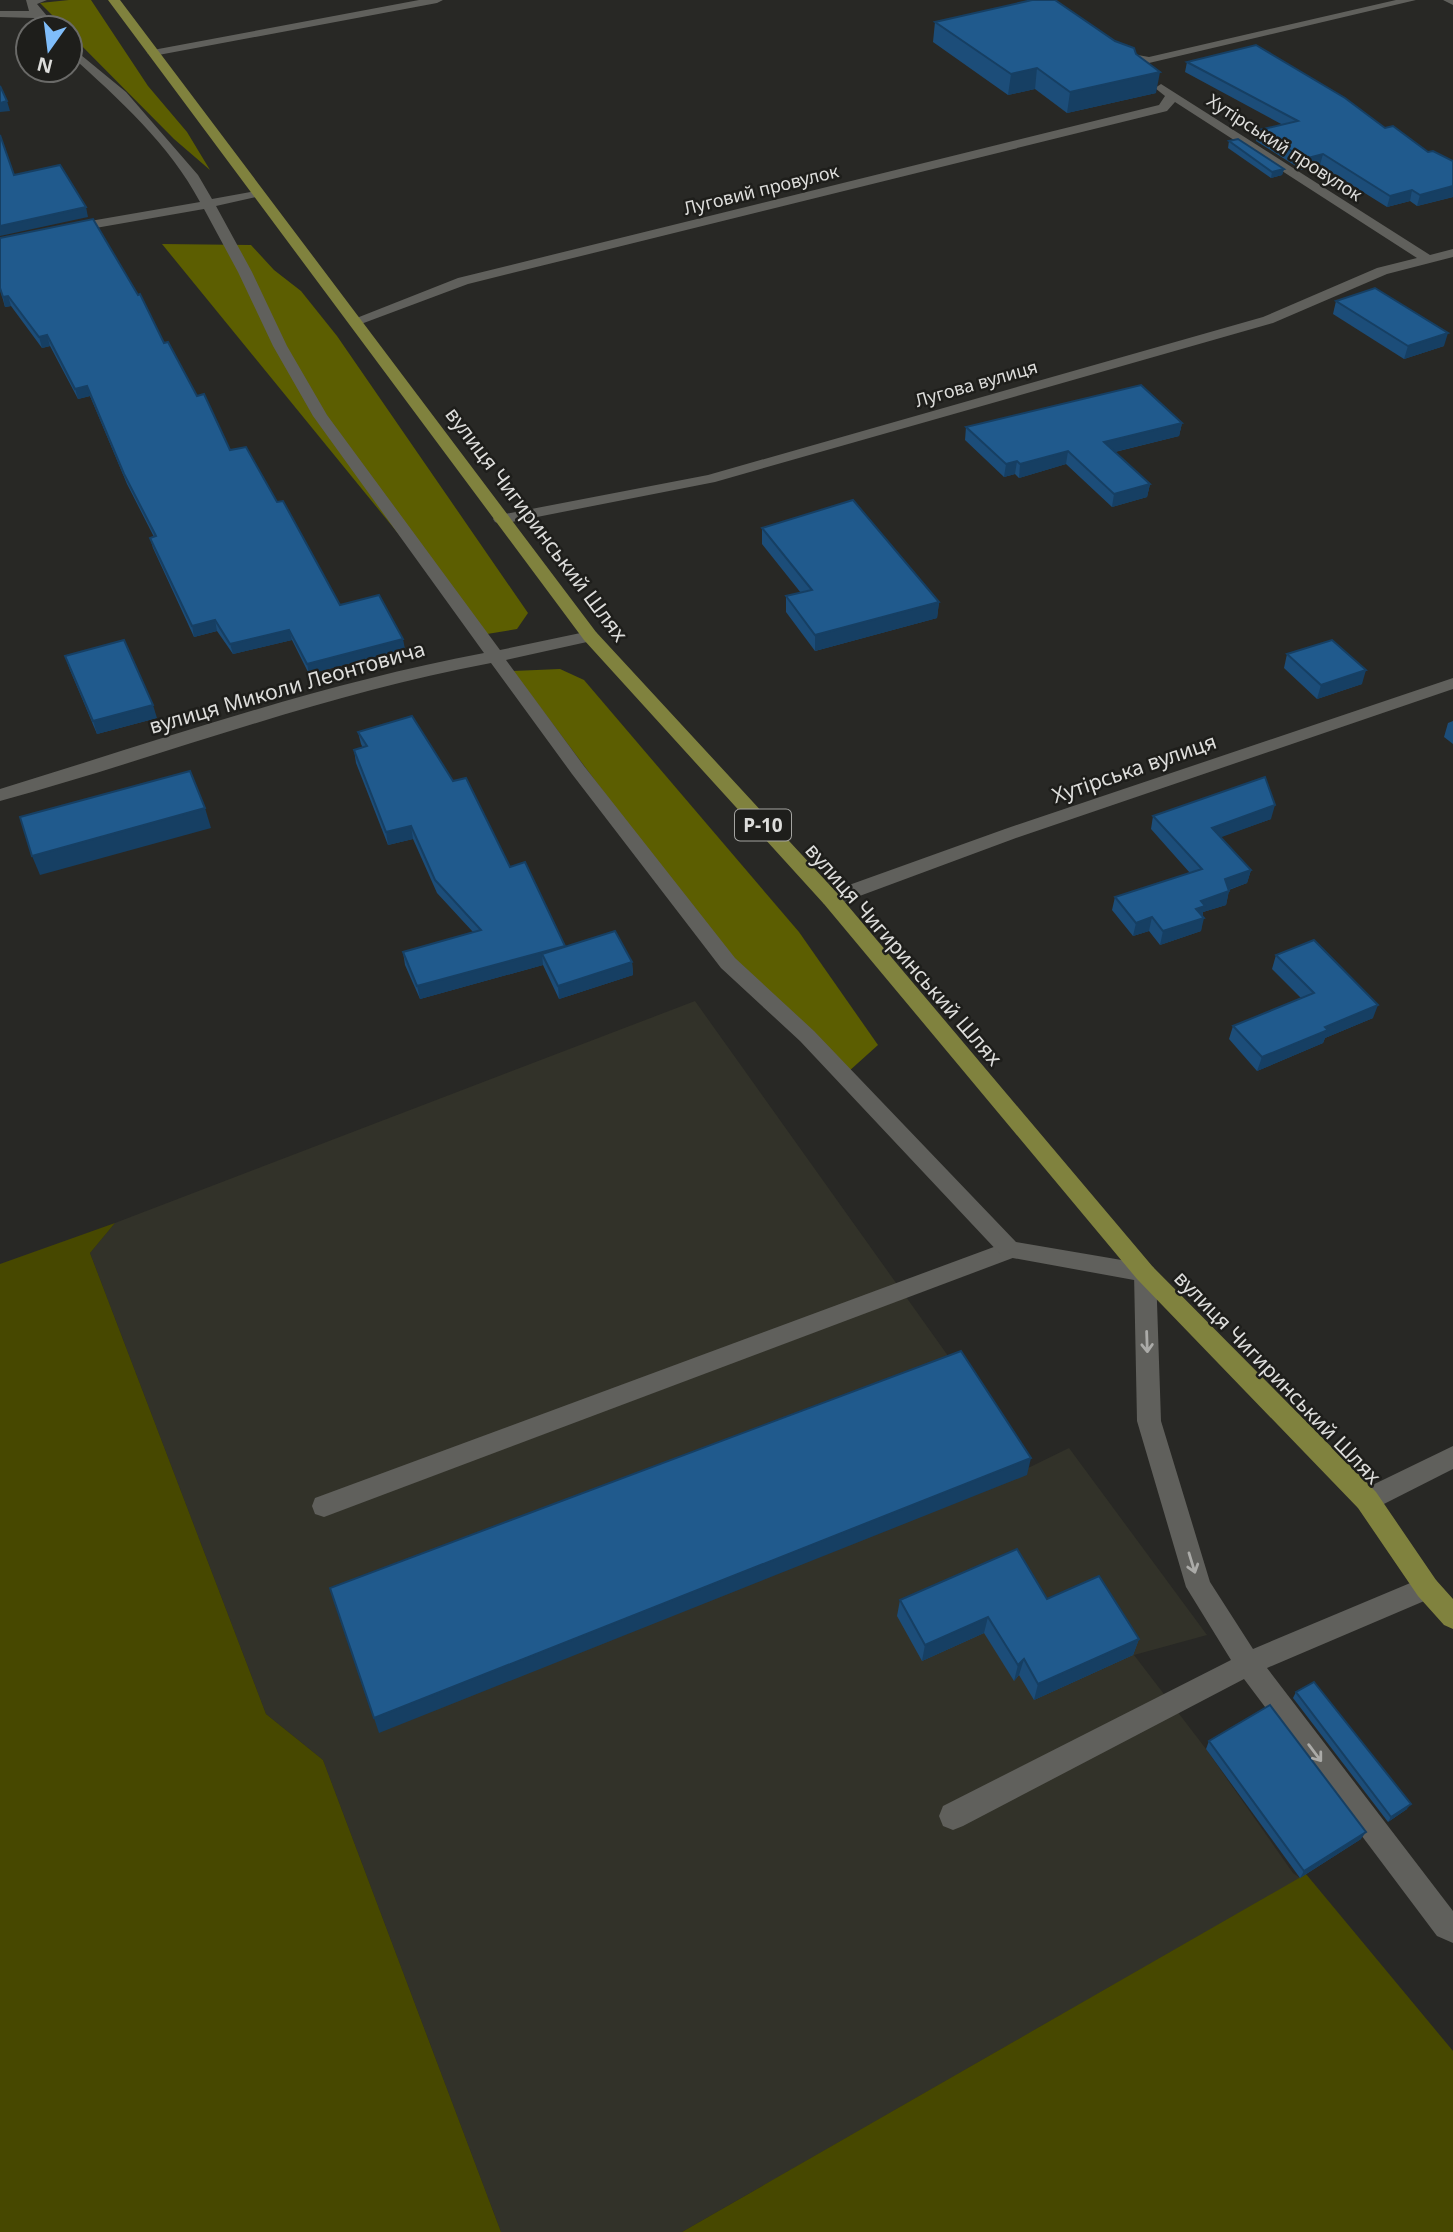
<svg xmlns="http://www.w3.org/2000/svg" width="1453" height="2232" viewBox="0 0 1453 2232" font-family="'Noto Sans',sans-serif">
<rect width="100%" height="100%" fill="#282825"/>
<path fill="#323229" d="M 695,1001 L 1028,1468 L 1069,1448 L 1207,1635 L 1134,1655 L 1206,1749 L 1293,1873 L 1300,1878 L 682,2232 L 501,2232 L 323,1760 L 266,1714 L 90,1253 L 115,1223 Z"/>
<g fill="#474800">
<path d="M 115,1223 L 90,1253 L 266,1714 L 323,1760 L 501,2232 L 0,2232 L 0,1264 Z"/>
<path d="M 1306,1874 L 1453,2051 L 1453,2232 L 682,2232 Z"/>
</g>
<g fill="#5c5e01">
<path d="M 69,0 L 91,0 L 148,86 L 187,132 L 210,170 L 174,139 L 70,34 L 70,28 L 65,28 L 40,3 Z"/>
<path d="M 162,244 L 251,245 L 274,270 L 301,291 L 337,336 L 528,613 L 517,629 L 481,635 Z"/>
<path d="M 560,669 L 584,680 L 799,932 L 878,1045 L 848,1072 L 753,991 L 513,671 Z"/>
</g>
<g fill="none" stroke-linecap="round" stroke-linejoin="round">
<g fill="#60605c" fill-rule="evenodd">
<path d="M 1010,1241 L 1018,1244 L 1021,1250 L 1018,1256 L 324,1517 L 315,1514 L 312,1506 L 315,1498 Z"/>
<path d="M 1145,1264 L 1153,1267 L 1156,1273 L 1161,1421 L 1210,1582 L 1253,1649 L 1427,1576 L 1436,1580 L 1440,1588 L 1436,1596 L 1267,1668 L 1453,1911 L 1453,1943 L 1437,1936 L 1244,1679 L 963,1826 L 953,1830 L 943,1826 L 939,1816 L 943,1806 L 1231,1660 L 1186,1587 L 1137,1421 L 1134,1273 L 1137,1267 Z"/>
</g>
<g fill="#60605c" fill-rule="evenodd">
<path d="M 26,0 L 47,0 L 37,4 L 57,28 L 44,28 L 34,18 L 0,17 L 0,11 L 29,11 Z"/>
<path d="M 419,0 L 443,0 L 437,3 L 153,56 L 147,53 L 153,50 Z"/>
<path d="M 1396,0 L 1416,0 L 1149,63 L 1109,54 L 1115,51 L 1149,57 Z"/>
<path d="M 1443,0 L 1453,0 L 1453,5 Z"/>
<path d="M 70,46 L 126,92 L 198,175 L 212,199 L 261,190 L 261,196 L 216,206 L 252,272 L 287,346 L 327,415 L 500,650 L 590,631 L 596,632 L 598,636 L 596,640 L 506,660 L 584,766 L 735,958 L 814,1031 L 1016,1242 L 1145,1264 L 1153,1267 L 1156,1273 L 1153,1279 L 1145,1282 L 1002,1256 L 800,1041 L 721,968 L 572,774 L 491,663 C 323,694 164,756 0,801 L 0,789 C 160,740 319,684 484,653 L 313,416 L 273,346 L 238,272 L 204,209 L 67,233 L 60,229 L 67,225 L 200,202 C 170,145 118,98 70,55 Z"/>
<path d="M 1161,84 L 1430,255 L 1453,249 L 1453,257 L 1387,274 L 1273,323 L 715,482 L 501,524 L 495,522 L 493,519 L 495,516 L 708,475 L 1263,317 L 1377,268 L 1417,258 L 1175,102 L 1167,111 L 468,284 L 361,324 L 351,324 L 349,321 L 458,278 L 1159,105 L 1165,96 L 1155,88 Z"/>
<path d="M 1453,678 L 1453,689 L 1019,837 L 838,904 L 824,904 L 821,899 L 824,894 L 1005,829 Z"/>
<path d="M 1453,1446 L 1453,1469 L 1376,1508 L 1367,1511 L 1358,1508 L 1355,1500 L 1358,1492 Z"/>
</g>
<path fill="#80823e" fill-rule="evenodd" d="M 108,0 L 120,0 L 596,632 L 838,894 L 1153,1267 L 1376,1492 L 1436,1580 L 1453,1599 L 1453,1629 L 1444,1625 L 1418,1596 L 1358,1508 L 1137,1279 L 824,904 L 584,640 Z"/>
</g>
<g fill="#1c4d79">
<path d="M 935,22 L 1136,54 L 1156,93 L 1067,113 L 1035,89 L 1008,95 L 933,42 Z"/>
<path d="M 1187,62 L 1385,128 L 1428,152 L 1453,161 L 1453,197 L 1417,206 L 1410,201 L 1387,207 L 1320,165 L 1302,170 L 1256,141 L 1259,130 L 1283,125 L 1185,72 Z"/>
<path d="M 1229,141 L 1284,169 L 1282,175 L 1271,178 L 1228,148 Z"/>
<path d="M 0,289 L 164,343 L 230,450 L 277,502 L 340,605 L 405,649 L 309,674 L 292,640 L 233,654 L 217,631 L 194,637 L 153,548 L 150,538 L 154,537 L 127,484 L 90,396 L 78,399 L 50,346 L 42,348 L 11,306 L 5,307 Z"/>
<path d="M 1336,301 L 1444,346 L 1404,359 L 1333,314 Z"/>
<path d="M 1182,423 L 1179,436 L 1115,452 L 1150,484 L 1147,497 L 1112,507 L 1066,464 L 1019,478 L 1015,474 L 1004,477 L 965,440 L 966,427 Z"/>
<path d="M 762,528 L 939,602 L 937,618 L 815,651 L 786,612 L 786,596 L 801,593 L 762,544 Z"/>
<path d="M 1287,654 L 1362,684 L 1317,699 L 1284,668 Z"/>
<path d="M 65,656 L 157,718 L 97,734 L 70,670 Z"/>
<path d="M 1453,721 L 1453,744 L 1444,737 L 1448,723 Z"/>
<path d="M 358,732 L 453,781 L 510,867 L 565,947 L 632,962 L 633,975 L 559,999 L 543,965 L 420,999 L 405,965 L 403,952 L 473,932 L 437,893 L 413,839 L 388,845 L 356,763 L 354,750 L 363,748 L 361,744 Z"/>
<path d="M 1153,816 L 1271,819 L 1220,837 L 1251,870 L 1247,883 L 1229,890 L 1226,905 L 1203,912 L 1201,931 L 1160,945 L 1149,931 L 1133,936 L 1112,910 L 1115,897 L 1190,873 L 1151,829 Z"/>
<path d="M 1276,955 L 1373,1018 L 1325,1038 L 1323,1043 L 1257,1071 L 1229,1039 L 1233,1026 L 1302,999 L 1272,969 Z"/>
<path d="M 1047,1599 L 1139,1639 L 1133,1655 L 1034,1700 L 1019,1675 L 1014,1681 L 984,1633 L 922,1661 L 897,1616 L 900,1600 Z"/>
<path d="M 1296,1692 L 1407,1809 L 1388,1822 L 1293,1698 Z"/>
<path d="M 1209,1741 L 1361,1839 L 1300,1878 L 1206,1749 Z"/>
</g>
<g fill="#163f63">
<path d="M 1037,68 L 1035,89 L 1008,95 L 1011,74 Z"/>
<path d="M 1160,72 L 1156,93 L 1067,113 L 1070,92 Z"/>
<path d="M 7,101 L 10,111 L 0,112 L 0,103 Z"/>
<path d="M 1323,154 L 1320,165 L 1302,170 L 1304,159 Z"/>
<path d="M 1284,169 L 1282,175 L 1271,178 L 1272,172 Z"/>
<path d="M 1453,186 L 1453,197 L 1417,206 L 1420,195 Z"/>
<path d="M 1412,190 L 1410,201 L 1387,207 L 1390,196 Z"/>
<path d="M 86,207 L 88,217 L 0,236 L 0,226 Z"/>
<path d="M 8,296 L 11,306 L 5,307 L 3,297 Z"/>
<path d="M 1448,333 L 1444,346 L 1404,359 L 1408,346 Z"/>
<path d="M 47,335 L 50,346 L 42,348 L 39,337 Z"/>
<path d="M 87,386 L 90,396 L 78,399 L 75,389 Z"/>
<path d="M 1182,423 L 1179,436 L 1102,455 L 1104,442 Z"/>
<path d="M 1068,451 L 1066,464 L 1019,478 L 1020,464 Z"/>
<path d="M 1017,461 L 1015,474 L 1004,477 L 1006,464 Z"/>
<path d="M 1150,484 L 1147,497 L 1112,507 L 1114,494 Z"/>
<path d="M 939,602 L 937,618 L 815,651 L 815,635 Z"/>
<path d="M 215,620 L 217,631 L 194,637 L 192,626 Z"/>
<path d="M 289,630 L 292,640 L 233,654 L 230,644 Z"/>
<path d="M 403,639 L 405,649 L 309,674 L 307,664 Z"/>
<path d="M 1366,670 L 1362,684 L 1317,699 L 1321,685 Z"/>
<path d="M 153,705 L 157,718 L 97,734 L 93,721 Z"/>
<path d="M 1275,805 L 1271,819 L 1208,842 L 1212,828 Z"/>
<path d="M 205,808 L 211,828 L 40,875 L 32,856 Z"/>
<path d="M 411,826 L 413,839 L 388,845 L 386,832 Z"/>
<path d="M 1251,870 L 1247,883 L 1222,892 L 1225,879 Z"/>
<path d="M 1229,891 L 1226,905 L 1203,912 L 1202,919 L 1204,918 L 1201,931 L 1160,945 L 1163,931 L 1196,909 L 1201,901 Z"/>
<path d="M 1152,917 L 1149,931 L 1133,936 L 1136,923 Z"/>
<path d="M 565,946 L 547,964 L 542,954 L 543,965 L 420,999 L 417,986 Z"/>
<path d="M 632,962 L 633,975 L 559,999 L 558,986 Z"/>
<path d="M 1378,1005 L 1373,1018 L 1325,1038 L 1323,1043 L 1257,1071 L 1262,1057 L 1325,1027 Z"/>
<path d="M 1031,1458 L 1027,1475 L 379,1733 L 374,1718 Z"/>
<path d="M 988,1617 L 984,1633 L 922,1661 L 925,1645 Z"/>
<path d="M 1139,1639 L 1133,1655 L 1034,1700 L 1038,1684 Z"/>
<path d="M 1024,1659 L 1019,1675 L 1014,1681 L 1018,1665 Z"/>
<path d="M 1411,1804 L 1407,1809 L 1388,1822 L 1391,1817 Z"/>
<path d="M 1366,1832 L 1361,1839 L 1300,1878 L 1304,1871 Z"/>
</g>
<g fill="#205a8d" stroke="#163f63" stroke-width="2">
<path d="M 1032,0 L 1055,0 L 1115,41 L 1134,48 L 1136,54 L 1160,72 L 1070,92 L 1037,68 L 1011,74 L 935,22 Z"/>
<path d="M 1256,45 L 1345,98 L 1385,128 L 1393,126 L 1428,152 L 1433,151 L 1453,161 L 1453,186 L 1420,195 L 1412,190 L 1390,196 L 1323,154 L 1304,159 L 1259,130 L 1298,121 L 1187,62 Z"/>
<path d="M 0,86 L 7,101 L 0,103 Z"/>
<path d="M 0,135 L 14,175 L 60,165 L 86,207 L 0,226 Z"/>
<path d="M 1238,139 L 1284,169 L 1272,172 L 1229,141 Z"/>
<path d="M 93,219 L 138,295 L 140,294 L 164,343 L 168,342 L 197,396 L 204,394 L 230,450 L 246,447 L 277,502 L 283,501 L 340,605 L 379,595 L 403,639 L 307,664 L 289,630 L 230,644 L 215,620 L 192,626 L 150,538 L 156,536 L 124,474 L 87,386 L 75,389 L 47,335 L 39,337 L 8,296 L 3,297 L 0,288 L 0,238 Z"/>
<path d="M 1375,288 L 1448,333 L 1408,346 L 1336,301 Z"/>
<path d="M 1141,385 L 1182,423 L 1104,442 L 1150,484 L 1114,494 L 1068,451 L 1020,464 L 1017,461 L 1006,464 L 966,427 Z"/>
<path d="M 853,500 L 939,602 L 815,635 L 786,596 L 812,590 L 762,528 Z"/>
<path d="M 124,640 L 153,705 L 93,721 L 65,656 Z"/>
<path d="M 1332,640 L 1366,670 L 1321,685 L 1287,654 Z"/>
<path d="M 412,716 L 453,781 L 466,778 L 510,867 L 525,862 L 565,946 L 417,986 L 403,952 L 481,930 L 435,880 L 411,826 L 386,832 L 354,750 L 367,746 L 358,732 Z"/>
<path d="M 190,771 L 205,808 L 32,856 L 20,817 Z"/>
<path d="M 1265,777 L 1275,805 L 1212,828 L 1251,870 L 1225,879 L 1229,891 L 1201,901 L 1205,906 L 1196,909 L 1204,918 L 1163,931 L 1152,917 L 1136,923 L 1115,897 L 1202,869 L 1153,816 Z"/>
<path d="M 615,931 L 632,962 L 558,986 L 542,954 Z"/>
<path d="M 1314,940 L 1378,1005 L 1325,1027 L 1328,1030 L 1262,1057 L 1233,1026 L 1314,993 L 1276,955 Z"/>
<path d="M 961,1351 L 1031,1458 L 374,1718 L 330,1588 Z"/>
<path d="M 1017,1549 L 1047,1599 L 1099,1576 L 1139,1639 L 1038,1684 L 1024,1659 L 1018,1665 L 988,1617 L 925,1645 L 900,1600 Z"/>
<path d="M 1314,1682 L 1411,1804 L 1391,1817 L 1296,1692 Z"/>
<path d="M 1270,1705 L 1366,1832 L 1304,1871 L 1209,1741 Z"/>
</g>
<defs><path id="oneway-shaft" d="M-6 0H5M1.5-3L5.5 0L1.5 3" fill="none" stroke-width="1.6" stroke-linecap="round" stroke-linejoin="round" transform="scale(1.75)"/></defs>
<g stroke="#ababa8">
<use href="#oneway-shaft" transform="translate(1147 1342) rotate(88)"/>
<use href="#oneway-shaft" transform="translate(1192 1563) rotate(73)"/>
<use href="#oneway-shaft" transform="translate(1315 1753) rotate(53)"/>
</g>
<g text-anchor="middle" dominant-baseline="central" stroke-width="5" stroke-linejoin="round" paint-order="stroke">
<g font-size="18" fill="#dddddb" stroke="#1e1e1b">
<text transform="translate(1285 147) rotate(33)">Хутірський провулок</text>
<text transform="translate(761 189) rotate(-14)">Луговий провулок</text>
<text transform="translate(976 383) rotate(-16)">Лугова вулиця</text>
</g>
<rect fill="#1e1e1b" stroke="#a4a4a1" stroke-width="2" x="735" y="809.5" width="56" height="31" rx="5"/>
<g font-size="19" font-weight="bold" fill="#dddddb">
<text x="763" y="825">Р-10</text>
</g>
<g font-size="21" fill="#dddddb" stroke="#1e1e1b">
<text transform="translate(537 524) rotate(53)">вулиця Чигиринський Шлях</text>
<text transform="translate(287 687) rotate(-16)">вулиця Миколи Леонтовича</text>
<text transform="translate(1134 768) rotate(-19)">Хутірська вулиця</text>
<text transform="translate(904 954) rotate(49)">вулиця Чигиринський Шлях</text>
<text transform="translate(1278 1377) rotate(46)">вулиця Чигиринський Шлях</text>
</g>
</g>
<g transform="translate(49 49) rotate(194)"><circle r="33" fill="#1e1e1b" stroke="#6a6a68" stroke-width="2"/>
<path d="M0-5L12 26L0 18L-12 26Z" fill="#7fbdfa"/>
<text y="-10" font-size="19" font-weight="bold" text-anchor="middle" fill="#dddddb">N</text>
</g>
</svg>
